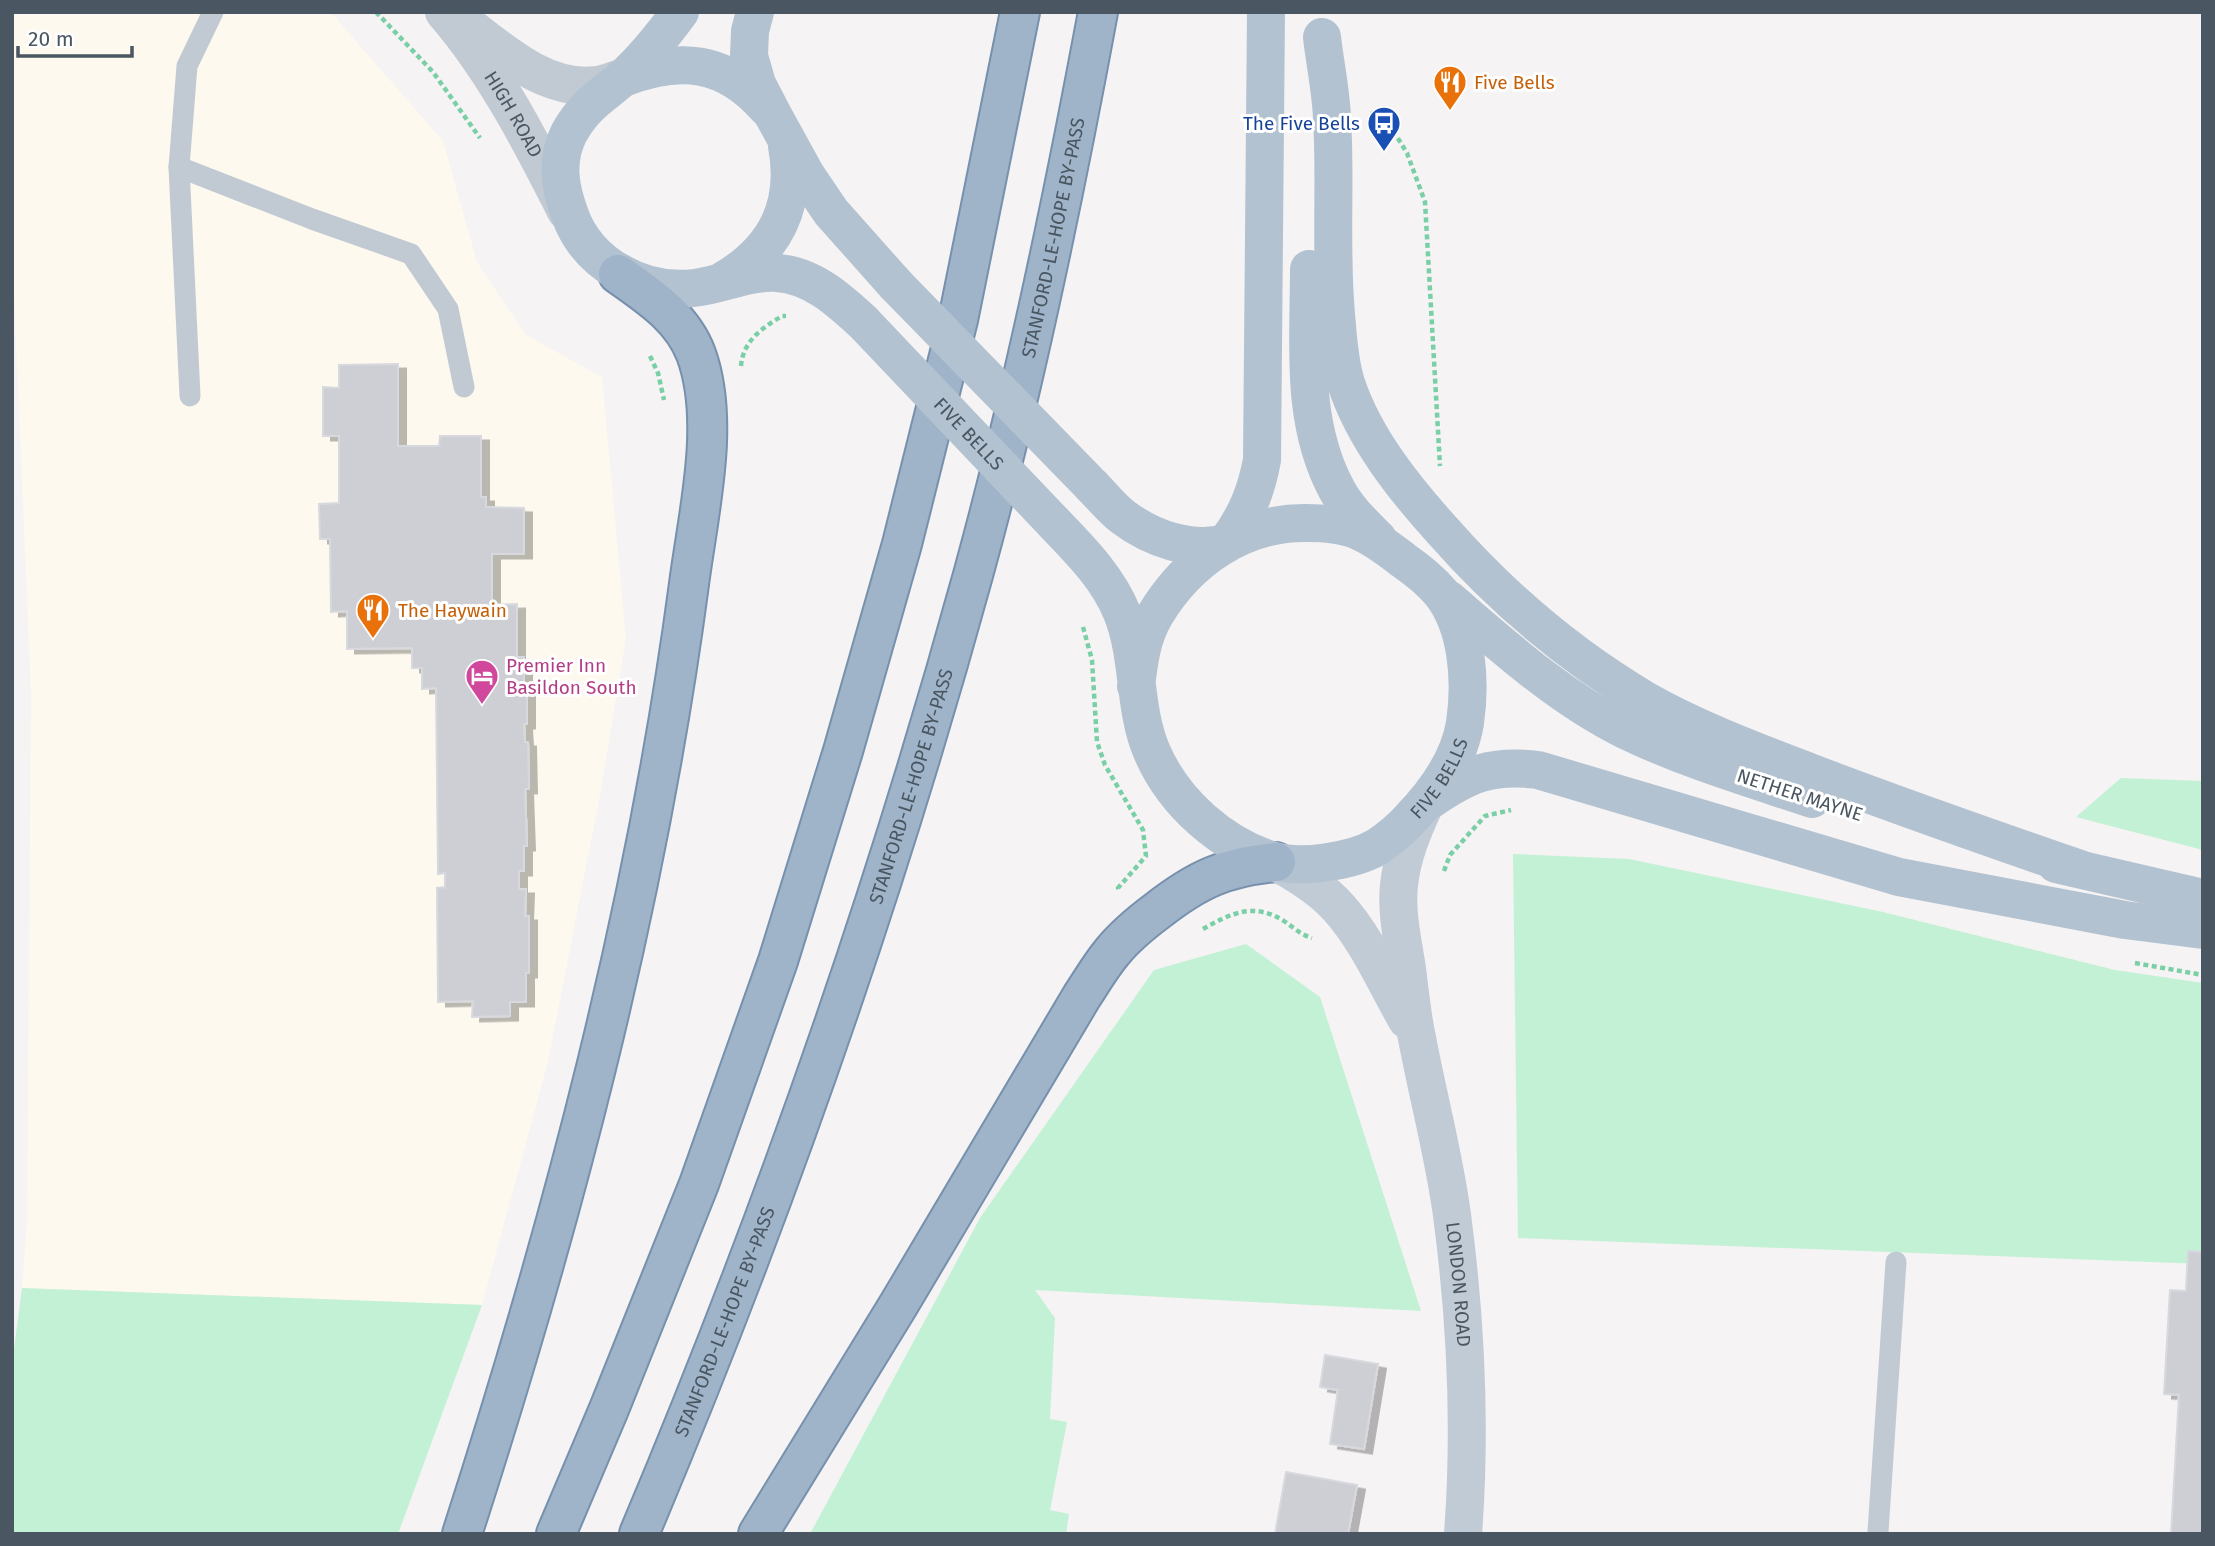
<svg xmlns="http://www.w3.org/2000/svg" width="2215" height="1546" viewBox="0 0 2215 1546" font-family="'Fira Sans',sans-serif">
<defs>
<filter id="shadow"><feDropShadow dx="8" dy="4.5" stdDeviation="0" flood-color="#0004"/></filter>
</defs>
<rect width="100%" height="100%" fill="#f5f3f3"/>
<path fill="#fdf9ef" d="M 12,12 L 328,12 L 335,17 L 443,141 L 477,262 L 526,335 L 602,377 L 626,638 L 601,790 L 548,1062 L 482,1305 L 22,1288 L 27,1219 L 31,694 L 12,248 Z"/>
<g fill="#c3f1d5">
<path d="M 2121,778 L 2203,781 L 2203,850 L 2076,817 Z"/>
<path d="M 1513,854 L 1629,859 L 1883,912 L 2115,970 L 2203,983 L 2203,1264 L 1518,1238 Z"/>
<path d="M 1246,944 L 1320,997 L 1421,1311 L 1035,1290 L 1055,1318 L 1050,1419 L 1067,1422 L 1050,1510 L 1069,1514 L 1066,1534 L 810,1534 L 980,1218 L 1154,970 Z"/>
<path d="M 22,1288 L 482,1305 L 398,1534 L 12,1534 L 12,1364 Z"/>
</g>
<g fill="#cdcfd5" stroke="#d7d9de" stroke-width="2" filter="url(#shadow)">
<path d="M 398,364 L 398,446 L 439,446 L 440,436 L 481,436 L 481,497 L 486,497 L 486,507 L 524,508 L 524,554 L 492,554 L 492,605 L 517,604 L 517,657 L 524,657 L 524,683 L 527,683 L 527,724 L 524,724 L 525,742 L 528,742 L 529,789 L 525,789 L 527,846 L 524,846 L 524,871 L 519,871 L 519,889 L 526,889 L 525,916 L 529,916 L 529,973 L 526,973 L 526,1002 L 510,1002 L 510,1016 L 472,1017 L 473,1001 L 438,1002 L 437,888 L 445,887 L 445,873 L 438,874 L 436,688 L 422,689 L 422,668 L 412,668 L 412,648 L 347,649 L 347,611 L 331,612 L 330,539 L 320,539 L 319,504 L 339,503 L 339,436 L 323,436 L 323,387 L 339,388 L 339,365 Z"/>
<path d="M 2188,1251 L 2203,1252 L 2203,1534 L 2171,1534 L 2179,1395 L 2164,1394 L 2170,1290 L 2186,1291 Z"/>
<path d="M 1325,1355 L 1378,1364 L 1364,1449 L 1330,1444 L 1338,1390 L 1320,1387 Z"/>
<path d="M 1286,1472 L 1357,1485 L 1348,1534 L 1275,1534 Z"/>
</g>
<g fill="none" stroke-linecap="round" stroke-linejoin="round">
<defs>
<g id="trunk">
<path d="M 462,1534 C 562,1224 646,908 689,584 C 698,514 721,422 696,354 C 682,317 649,296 618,274"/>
<path d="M 556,1534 L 609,1409 L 699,1184 L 778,961 L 843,751 L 902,544 L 958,320 L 1020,12"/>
<path id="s4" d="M 639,1534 C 771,1221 883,902 973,575 C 1024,390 1063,201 1098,12"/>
<path d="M 758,1534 L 899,1304 L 1082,996 C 1092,981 1101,965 1113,951 C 1126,935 1141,923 1157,911 C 1198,879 1225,867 1276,862"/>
</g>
</defs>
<use href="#trunk" stroke="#7690ad" stroke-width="42"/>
<g stroke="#7ad0a6" stroke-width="4.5" stroke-dasharray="5 3.5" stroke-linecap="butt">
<path d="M 376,12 L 433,72 L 480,138"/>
<path d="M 1371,114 L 1381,111 L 1407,153 L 1425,202 L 1440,466"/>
<path d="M 650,356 L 658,373 L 664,400"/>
<path d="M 741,366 C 743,341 762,328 782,316 L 786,316"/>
<path d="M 1083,627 L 1092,660 L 1097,742 L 1105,765 L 1143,830 L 1146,856 L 1118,888 L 1121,891"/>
<path d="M 1444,871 L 1450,855 L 1485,816 L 1511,810"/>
<path d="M 1203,929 C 1231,913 1254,902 1284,921 C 1293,927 1301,935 1312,938"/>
<path d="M 2135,963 L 2203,975"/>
</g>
<g stroke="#c1cad2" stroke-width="21">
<path d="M 179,167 L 312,219 L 411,254 L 448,309 L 464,387"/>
<path d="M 190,396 L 179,167 L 187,66 L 213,12"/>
<path d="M 1878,1532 L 1896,1262"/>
</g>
<g stroke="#c1cad2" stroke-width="38">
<path id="s1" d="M 444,12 C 495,71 531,142 566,211"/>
<path d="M 469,26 C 505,54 547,91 596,85 C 604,84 614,80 622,78"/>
</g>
<g stroke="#c1cbd6" stroke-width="38">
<path id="s2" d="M 1425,804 C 1413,830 1402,856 1399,885 C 1396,913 1403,942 1407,969 C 1410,992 1412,1015 1417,1038 C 1428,1097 1444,1155 1452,1215 C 1466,1321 1471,1428 1463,1534"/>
<path d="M 1276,862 C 1298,874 1321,888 1338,907 C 1367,939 1385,982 1407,1020"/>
</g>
<g stroke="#b3c2d1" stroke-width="38">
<path d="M 680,12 C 663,35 645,58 624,77 C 601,97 585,104 569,133 C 555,161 560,188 570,215 C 588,265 643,294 694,288 C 722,285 748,271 777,273 C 812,275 839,300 863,322"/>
<path d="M 755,12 L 750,31 L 749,56 L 757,84 L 773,115 L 806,175 L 831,212 L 896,285"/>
<path d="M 1322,37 C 1325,64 1331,91 1332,118 C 1336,183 1330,249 1336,314 C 1338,337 1339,361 1346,383 C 1364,438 1404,488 1442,530 C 1500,596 1569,655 1645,700 C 1698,730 1755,751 1812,773 C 1901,807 1990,838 2080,869"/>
<path d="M 623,78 C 680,56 725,60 767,108"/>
<path d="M 1309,269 C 1309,343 1300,422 1337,490 C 1347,509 1363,524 1378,539"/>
<path d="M 724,280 C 775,250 798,206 787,146"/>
<path d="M 1092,486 C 1102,496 1112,509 1123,517 C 1152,539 1191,552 1226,543"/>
<path id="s3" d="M 1055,524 C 1081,551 1108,578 1122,613 C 1140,658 1133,708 1152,752 C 1174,803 1222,845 1274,861 C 1301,869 1353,861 1377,847 C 1389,839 1400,830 1410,819 C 1435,793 1459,760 1465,723 C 1471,682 1468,627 1441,593 C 1430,580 1416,569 1403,560 C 1389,549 1373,537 1356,530 C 1341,524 1324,523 1307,523 C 1243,522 1188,560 1155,615 C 1142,637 1139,661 1136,686"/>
<path d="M 1226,543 C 1246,517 1256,492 1262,460 L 1266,12"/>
<path d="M 1448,599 C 1504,647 1559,697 1625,730 C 1685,759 1749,778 1812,799"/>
<path d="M 1429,801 C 1468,774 1491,764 1538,770 L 1899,877 L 2125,920 L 2203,930"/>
<path d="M 2056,864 L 2203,898"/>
</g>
<use href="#trunk" stroke="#9fb4c9" stroke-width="38"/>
<g stroke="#b3c2d1" stroke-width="38">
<path d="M 896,285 L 1092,486"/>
<path id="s5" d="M 863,322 L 1055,524"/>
</g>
</g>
<defs>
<symbol id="restaurant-pin" viewBox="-11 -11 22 30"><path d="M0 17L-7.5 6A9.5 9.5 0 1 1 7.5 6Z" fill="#e8710a" stroke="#fff"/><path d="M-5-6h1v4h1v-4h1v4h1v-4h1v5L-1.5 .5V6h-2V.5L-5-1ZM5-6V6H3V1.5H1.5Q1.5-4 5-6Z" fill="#fff"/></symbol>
<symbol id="bus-pin" viewBox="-11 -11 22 30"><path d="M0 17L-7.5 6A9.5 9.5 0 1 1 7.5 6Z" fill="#1a4fb4" stroke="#fff"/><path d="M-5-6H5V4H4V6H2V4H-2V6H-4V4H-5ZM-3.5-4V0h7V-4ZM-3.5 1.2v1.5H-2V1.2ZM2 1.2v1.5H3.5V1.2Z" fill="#fff"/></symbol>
<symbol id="hotel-pin" viewBox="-11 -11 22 30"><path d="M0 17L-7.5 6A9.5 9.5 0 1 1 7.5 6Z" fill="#d1479c" stroke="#fff"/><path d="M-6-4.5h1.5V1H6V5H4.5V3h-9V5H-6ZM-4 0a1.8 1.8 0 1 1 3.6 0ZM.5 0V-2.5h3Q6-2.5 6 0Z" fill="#fff"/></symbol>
</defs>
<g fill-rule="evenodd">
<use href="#restaurant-pin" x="1431" y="63" width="38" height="52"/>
<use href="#bus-pin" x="1365" y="104" width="38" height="52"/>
<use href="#restaurant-pin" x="354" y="591" width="38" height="52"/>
<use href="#hotel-pin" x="463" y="657" width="38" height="52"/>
</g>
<g text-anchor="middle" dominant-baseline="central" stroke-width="6" stroke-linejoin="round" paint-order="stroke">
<g font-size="19" fill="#c56008" stroke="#fff" text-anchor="start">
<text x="1474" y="82">Five Bells</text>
<text x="398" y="610">The Haywain</text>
</g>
<g font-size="19" fill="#4a5661" stroke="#fff">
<text stroke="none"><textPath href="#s1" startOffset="124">HIGH ROAD</textPath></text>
<text stroke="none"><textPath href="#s4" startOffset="1363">STANFORD-LE-HOPE BY-PASS</textPath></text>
<text stroke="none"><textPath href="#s5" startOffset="154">FIVE BELLS</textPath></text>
<text stroke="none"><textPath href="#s3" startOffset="623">FIVE BELLS</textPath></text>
<text stroke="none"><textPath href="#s4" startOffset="796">STANFORD-LE-HOPE BY-PASS</textPath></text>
<text transform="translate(1800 795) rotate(18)">NETHER MAYNE</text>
<text stroke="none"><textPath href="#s2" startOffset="490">LONDON ROAD</textPath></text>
<text stroke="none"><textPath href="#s4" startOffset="229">STANFORD-LE-HOPE BY-PASS</textPath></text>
</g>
<g font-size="19" fill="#164399" stroke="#fff" text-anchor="end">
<text x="1360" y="123">The Five Bells</text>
</g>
<g font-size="19" fill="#b23c85" stroke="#fff" text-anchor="start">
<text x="506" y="665">Premier Inn<tspan x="506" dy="22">Basildon South</tspan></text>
</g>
</g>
<rect width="2215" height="1546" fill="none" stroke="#4a5661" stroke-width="28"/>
<path d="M18 46v10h114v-10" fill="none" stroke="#4a5661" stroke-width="3.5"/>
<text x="28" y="46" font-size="21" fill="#4a5661" stroke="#ffffff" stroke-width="5" paint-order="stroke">20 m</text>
</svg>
